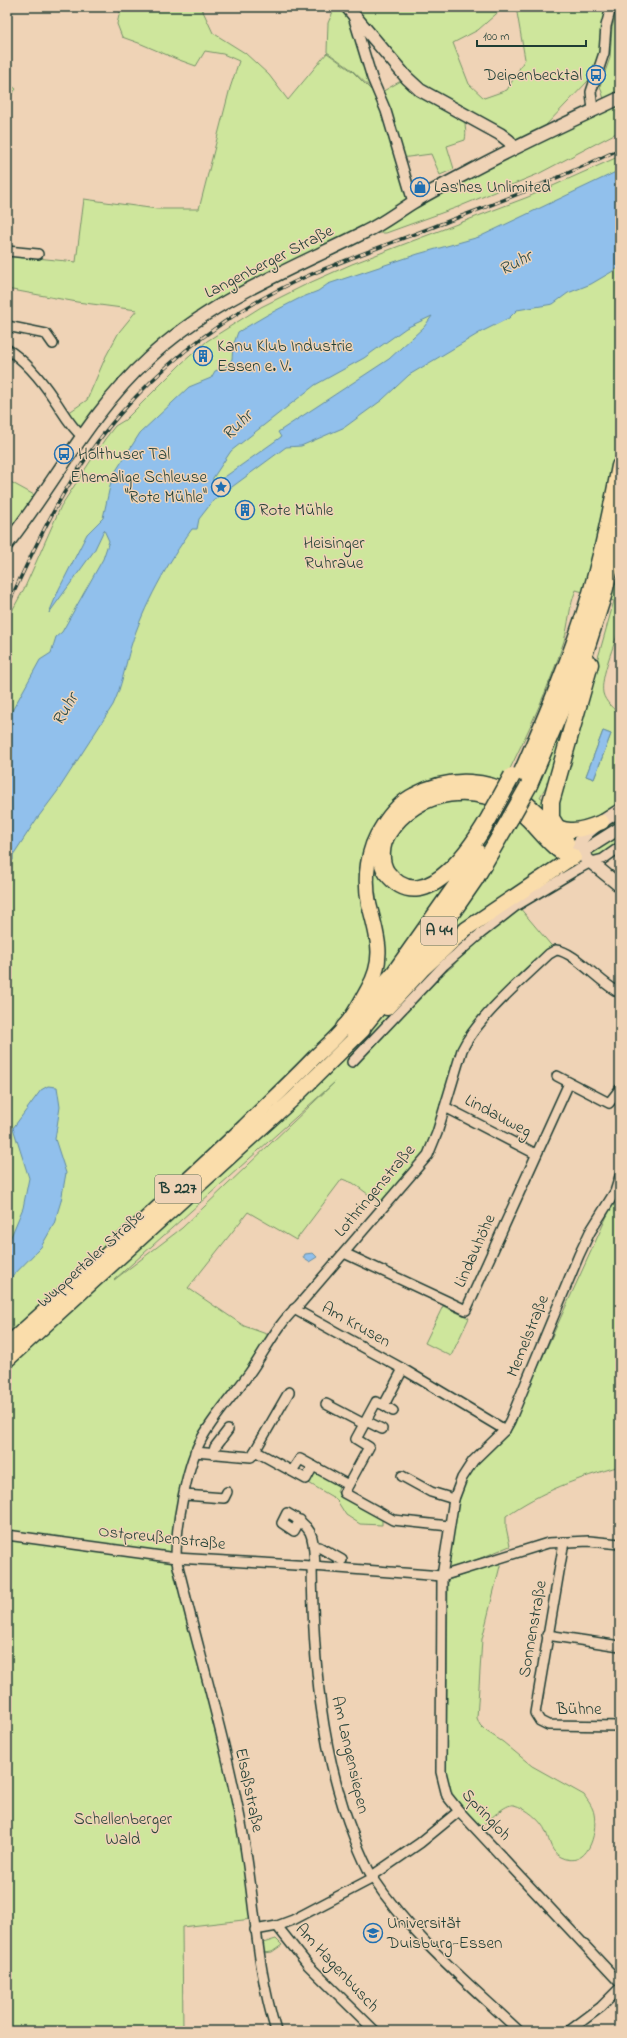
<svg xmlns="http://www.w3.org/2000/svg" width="627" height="2038" viewBox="0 0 627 2038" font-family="'Indie Flower',sans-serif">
<rect width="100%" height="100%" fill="#efd3b6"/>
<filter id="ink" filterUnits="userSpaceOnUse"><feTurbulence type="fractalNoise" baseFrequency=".025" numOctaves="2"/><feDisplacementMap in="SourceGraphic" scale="8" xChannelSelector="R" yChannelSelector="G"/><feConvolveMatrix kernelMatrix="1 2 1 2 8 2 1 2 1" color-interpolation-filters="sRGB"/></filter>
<g filter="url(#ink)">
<g fill="#cee69c" stroke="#769268" fill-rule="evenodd">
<path d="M 121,7 L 201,7 L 213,33 L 245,53 L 269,75 L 288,100 L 327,53 L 352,71 L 383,102 L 407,199 L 365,226 L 197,318 L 81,434 L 68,413 L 87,400 L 106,356 L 119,332 L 137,310 L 77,302 L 7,289 L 7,255 L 76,262 L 84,199 L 157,209 L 199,209 L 230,88 L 239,61 L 223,54 L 205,51 L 196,66 C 170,58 148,45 122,37 L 117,24 Z"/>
<path d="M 335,7 L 346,7 L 383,100 L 352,70 L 327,52 L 328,23 Z"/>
<path d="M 347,7 L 504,7 L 478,30 L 453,43 L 469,84 L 484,98 L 507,90 L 525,59 L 516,7 L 607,7 L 602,22 L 603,48 L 588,81 L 546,125 L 547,132 L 514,148 L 420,89 Z"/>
<path d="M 618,7 L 620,7 L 620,131 L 538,174 L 458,207 L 386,233 L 369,233 L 416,204 L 607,109 L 600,86 L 610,58 L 612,28 Z"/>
<path d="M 406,78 L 465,115 C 464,124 467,131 465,140 L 447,146 L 454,169 L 440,175 L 431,154 L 401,158 L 380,93 Z"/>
<path d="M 7,82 L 16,89 L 7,100 Z"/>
<path d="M 620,156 L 620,627 C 615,643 600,677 603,693 C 605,702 614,709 620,715 L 620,845 L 602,859 L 578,868 L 515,905 L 469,940 L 432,983 L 453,966 L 471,944 L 519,907 L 555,950 L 539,962 L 473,1029 L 461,1048 L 433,1140 L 426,1154 L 384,1206 L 353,1183 L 342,1179 L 296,1240 L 248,1212 L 188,1288 L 244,1326 L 272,1336 L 241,1384 L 199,1440 L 194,1452 L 176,1533 L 175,1559 L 177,1570 L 237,1808 L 244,1851 L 252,1919 L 182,1927 L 183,2031 L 7,2031 L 7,620 L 25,587 L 61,506 L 105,439 L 115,426 L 125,420 L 182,363 L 207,341 L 261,307 L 307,284 L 352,264 L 528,197 ZM 576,590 L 614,601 L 556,807 L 540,797 L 551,777 L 568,724 L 565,722 L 533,793 L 505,779 C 527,734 549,688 564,641 C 569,624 569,606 576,590 ZM 603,731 L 611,734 L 594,779 L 586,776 ZM 335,1082 L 182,1228 L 114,1280 Z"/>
<path d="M 7,480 L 36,496 L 7,537 Z"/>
<path d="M 620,1183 L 620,1466 C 579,1478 541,1491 506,1516 L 506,1527 L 510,1546 L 454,1569 L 448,1567 L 447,1561 L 457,1500 L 470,1470 L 513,1422 L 613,1203 Z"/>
<path d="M 443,1306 L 469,1318 L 451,1356 L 425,1343 Z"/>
<path d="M 313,1471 L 339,1486 L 337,1492 L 387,1520 L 382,1520 L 382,1525 L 360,1524 L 346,1515 L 336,1499 L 307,1482 Z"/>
<path d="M 501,1562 L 482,1639 L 477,1718 L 480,1725 L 486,1731 L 503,1742 L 532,1766 L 584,1795 C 588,1801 593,1807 594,1814 C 598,1834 587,1870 561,1857 C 551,1852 550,1842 546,1832 C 541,1820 526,1808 514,1805 C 506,1803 488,1821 481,1827 L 449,1794 L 446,1776 L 448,1580 Z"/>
<path d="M 276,1939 L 282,1945 L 272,1952 L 263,1953 L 263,1943 Z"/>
</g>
<g fill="#91c0ec" stroke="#638ca2" fill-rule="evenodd">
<path d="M 620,170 L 620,267 L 591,284 L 568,293 L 553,304 L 517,310 L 509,318 L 481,332 L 409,375 L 382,400 L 345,427 L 301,446 L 286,447 L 213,501 L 199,519 L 197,529 L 192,529 C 168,562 143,607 131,646 C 125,666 122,686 113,705 L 57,792 L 36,820 L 13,855 L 13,860 L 7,865 L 7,720 L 40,660 L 51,653 L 56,637 L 62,632 L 103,559 L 109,541 L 104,530 L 94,551 L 49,613 L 59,589 L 87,534 L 103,518 L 112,477 L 140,433 L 189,387 L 211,378 L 215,371 L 226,367 L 232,359 L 233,346 L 238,332 L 267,315 L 298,299 L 318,291 L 328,284 L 418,254 L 479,237 ZM 432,316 L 424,327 L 389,359 L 278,432 L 281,437 L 212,486 L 213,478 L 231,451 L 315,385 L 364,358 L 406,328 Z"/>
<path d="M 603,731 L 611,734 L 594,779 L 586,776 Z"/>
<path d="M 48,1086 L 57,1087 L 60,1107 L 55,1139 L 66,1173 L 61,1201 L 54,1224 L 41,1247 L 7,1282 L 7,1246 L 23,1208 L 29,1178 L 13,1128 L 41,1090 Z"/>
<path d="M 313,1253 L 317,1257 L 309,1262 L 303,1258 L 305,1254 Z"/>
</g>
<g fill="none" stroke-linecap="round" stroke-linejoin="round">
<defs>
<g id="street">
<path d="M 353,16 L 372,78 L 386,111 L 413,202"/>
<path d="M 593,110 L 591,92 L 604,53 L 606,26 L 611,7"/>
<path d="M 7,251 L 38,254"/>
<path d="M 7,326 L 46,334 L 53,344"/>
<path d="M 7,349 C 26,361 42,381 54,399 C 63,412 70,426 82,436"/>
<path d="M 352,1062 L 444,965 L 480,934 L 516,906 L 578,869 L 591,862 L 603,859 L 620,847"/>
<path d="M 557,1076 L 609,1103 L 620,1089"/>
<path d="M 445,1107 L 536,1154"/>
<path d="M 620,1176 L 615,1192 L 590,1232 L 579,1255 L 510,1421 L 505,1430 L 473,1461 L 462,1478 L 454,1499 L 442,1576 L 441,1772 L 447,1796 L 459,1811 L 620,1983"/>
<path d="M 344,1253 L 466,1310 L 569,1083"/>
<path d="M 294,1309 L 403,1369 L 505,1430"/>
<path d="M 403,1369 L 384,1405 L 376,1402 L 356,1439 L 369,1447 L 344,1493 L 393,1520 L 449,1526"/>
<path d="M 326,1404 L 364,1424"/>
<path d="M 384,1405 L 393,1411"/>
<path d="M 366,1421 L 382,1429"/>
<path d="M 255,1451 L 289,1392"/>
<path d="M 195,1452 L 251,1457 L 255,1451 L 306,1479 L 313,1466 L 348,1485"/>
<path d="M 213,1454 L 215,1447 L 228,1430"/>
<path d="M 292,1471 L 300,1459 L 313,1466"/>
<path d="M 402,1476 L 431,1492 L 454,1499"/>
<path d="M 185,1495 L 224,1498 L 227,1492"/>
<path d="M 300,1520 L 294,1531 L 282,1523 L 287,1513 C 315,1528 313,1536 315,1566"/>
<path d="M 7,1535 L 176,1558 L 312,1566 L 442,1576 L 548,1543 L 589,1541 L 620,1544"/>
<path d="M 564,1542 L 535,1713 L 540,1721 L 548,1725 L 620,1726"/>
<path d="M 314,1547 L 319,1547 L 342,1560"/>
<path d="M 312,1566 C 313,1656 320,1752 354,1837 C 359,1850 365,1865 373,1878 C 412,1937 468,1983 519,2031"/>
<path d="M 547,1635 L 620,1646"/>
<path d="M 372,1876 L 420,1843 L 459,1811"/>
<path d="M 277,1926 L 308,1965 L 375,2031"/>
<path d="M 255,1930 L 277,1926 L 293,1920 L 373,1878"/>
<path d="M 276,2031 C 256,1967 255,1900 243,1834 C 226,1741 198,1650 176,1558 C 176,1527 186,1469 200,1442 C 212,1417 237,1392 253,1368 C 267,1347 280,1321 299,1305 L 428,1155 L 437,1133 L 462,1050 C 478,1017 522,980 549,954 L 556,950 C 574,951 601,984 620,993"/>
<path d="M 569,2031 L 601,2007 L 620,1988"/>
</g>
<g id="secondary">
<path d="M 347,7 L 407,78 L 420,90 L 500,134 L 509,141 L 514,148"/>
<path d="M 7,544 C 55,483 90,412 148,359 C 210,300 290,270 365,232 C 382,224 396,213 412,203 C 428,193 446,184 463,175 C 514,147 567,123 620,98"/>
<path d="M 566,842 L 620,886"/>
<path d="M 573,856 C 580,832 600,823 620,810"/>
<path d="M 574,857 L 620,828"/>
</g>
<g id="primary">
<path d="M 387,1008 L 422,970 L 466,929 L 573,857"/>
<path d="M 7,1345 C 87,1273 166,1201 244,1127 C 267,1104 291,1082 314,1058 C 323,1049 335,1039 343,1029 C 353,1017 361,1002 368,989 C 386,958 377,936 369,904 C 364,878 367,849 382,827 C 390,814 400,802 414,795 C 450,775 491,778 524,801 C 539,813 549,828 570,830 C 581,831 592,826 602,822"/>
<path d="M 7,1360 L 293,1099 L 363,1030"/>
</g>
<g id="highway">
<path d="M 519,779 C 546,718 572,657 591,593 C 603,551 612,508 620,466"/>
<path d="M 529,785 L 584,655 L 603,596 L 620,528"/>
<path d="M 494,809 C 478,839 426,923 387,873 C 379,862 381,844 388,833 C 417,787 479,781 521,812 C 539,826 551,850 573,857"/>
<path d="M 566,842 L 551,818 L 551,802 L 590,664"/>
<path d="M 344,1028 L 393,975 L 465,873 L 477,852"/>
<path d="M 355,1036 L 430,944 L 475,879 L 511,817"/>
</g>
</defs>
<use href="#street" stroke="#1f3d34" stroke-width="12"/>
<use href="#secondary" stroke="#1f3d34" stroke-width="15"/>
<use href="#primary" stroke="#1f3d34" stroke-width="17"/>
<use href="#highway" stroke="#1f3d34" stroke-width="19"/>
<use href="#street" stroke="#efd3b6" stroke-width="9"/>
<use href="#secondary" stroke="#efd3b6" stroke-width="12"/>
<use href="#primary" stroke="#faddab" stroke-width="14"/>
<use href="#highway" stroke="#faddab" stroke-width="16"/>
<defs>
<path id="rail" d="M 7,607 C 38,539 70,471 120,414 C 171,356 234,309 305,277 C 354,256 405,238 454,219 C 511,198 566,175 620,149"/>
</defs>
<use href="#rail" stroke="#1f3d34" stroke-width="3.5"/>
<use href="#rail" stroke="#efd3b6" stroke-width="2" stroke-dasharray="6" stroke-linecap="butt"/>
<defs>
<g id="highway-bridge">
<path d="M 494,809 L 512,776"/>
<path d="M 511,817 L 529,785"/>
</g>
</defs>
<use href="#highway-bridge" stroke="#1f3d34" stroke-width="19" stroke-linecap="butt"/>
<use href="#highway-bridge" stroke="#faddab" stroke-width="16"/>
</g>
</g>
<defs>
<symbol id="bus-ring" viewBox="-11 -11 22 22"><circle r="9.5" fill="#efd3b6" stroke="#1f6fb2" stroke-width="1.5"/><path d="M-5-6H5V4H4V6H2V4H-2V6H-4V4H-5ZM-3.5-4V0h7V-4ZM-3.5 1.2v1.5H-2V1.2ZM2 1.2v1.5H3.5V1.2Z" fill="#1f6fb2"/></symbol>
<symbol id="shop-ring" viewBox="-11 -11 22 22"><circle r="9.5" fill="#efd3b6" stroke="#1f6fb2" stroke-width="1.5"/><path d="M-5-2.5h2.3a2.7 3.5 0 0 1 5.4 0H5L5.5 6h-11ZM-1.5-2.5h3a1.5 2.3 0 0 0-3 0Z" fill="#1f6fb2"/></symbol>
<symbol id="building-ring" viewBox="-11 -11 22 22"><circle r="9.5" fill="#efd3b6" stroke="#1f6fb2" stroke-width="1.5"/><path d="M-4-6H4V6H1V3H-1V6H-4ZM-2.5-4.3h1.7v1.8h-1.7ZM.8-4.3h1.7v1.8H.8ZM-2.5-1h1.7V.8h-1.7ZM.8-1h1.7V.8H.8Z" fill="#1f6fb2"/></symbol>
<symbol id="sight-ring" viewBox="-11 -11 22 22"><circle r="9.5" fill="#efd3b6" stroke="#1f6fb2" stroke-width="1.5"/><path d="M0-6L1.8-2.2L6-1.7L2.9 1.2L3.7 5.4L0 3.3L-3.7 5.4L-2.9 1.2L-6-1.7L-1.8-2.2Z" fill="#1f6fb2"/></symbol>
<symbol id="university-ring" viewBox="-11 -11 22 22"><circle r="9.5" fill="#efd3b6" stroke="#1f6fb2" stroke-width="1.5"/><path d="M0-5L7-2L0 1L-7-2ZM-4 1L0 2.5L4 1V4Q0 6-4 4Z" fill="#1f6fb2"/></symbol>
</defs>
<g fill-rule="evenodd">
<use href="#bus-ring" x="585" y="64" width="22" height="22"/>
<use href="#shop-ring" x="409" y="176" width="22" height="22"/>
<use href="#building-ring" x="192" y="345" width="22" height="22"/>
<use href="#bus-ring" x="53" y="443" width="22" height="22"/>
<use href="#sight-ring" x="210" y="476" width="22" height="22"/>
<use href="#building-ring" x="234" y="499" width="22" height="22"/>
<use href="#university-ring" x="362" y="1922" width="22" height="22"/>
</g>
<g text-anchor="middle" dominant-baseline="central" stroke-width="3" stroke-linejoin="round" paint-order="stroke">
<g fill="#efd3b6" stroke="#5d6a5b" stroke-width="1">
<rect x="421" y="917" width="36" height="28" rx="3"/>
<rect x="155" y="1175" width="46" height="28" rx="3"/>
</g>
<g font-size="16" font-weight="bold" fill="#1f3d34">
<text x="439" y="931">A 44</text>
<text x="178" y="1189">B 227</text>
</g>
<g font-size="17" fill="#1f3d34" stroke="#efd3b6" text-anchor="start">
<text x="582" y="75" text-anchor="end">Deipenbecktal</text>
<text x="434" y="187">Lashes Unlimited</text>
<text x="217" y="346">Kanu Klub Industrie<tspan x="217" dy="20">Essen e. V.</tspan></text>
<text x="78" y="454">Holthuser Tal</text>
<text x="207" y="477" text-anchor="end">Ehemalige Schleuse<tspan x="207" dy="20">"Rote Mühle"</tspan></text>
<text x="259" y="510">Rote Mühle</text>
<text x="387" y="1923">Universität<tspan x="387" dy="20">Duisburg-Essen</tspan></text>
</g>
<g font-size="17" fill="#1f3d34" stroke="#efd3b6">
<text transform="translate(269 262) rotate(-27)">Langenberger Straße</text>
<text transform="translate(498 1116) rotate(28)">Lindauweg</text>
<text transform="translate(375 1191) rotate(-50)">Lothringenstraße</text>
<text transform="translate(475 1251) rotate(-66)">Lindauhöhe</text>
<text transform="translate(91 1259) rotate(-42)">Wuppertaler Straße</text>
<text transform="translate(356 1325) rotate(29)">Am Krusen</text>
<text transform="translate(528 1336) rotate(-68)">Memelstraße</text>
<text transform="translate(162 1538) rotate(6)">Ostpreußenstraße</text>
<text transform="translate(533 1629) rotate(-80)">Sonnenstraße</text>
<text x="579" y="1709">Bühne</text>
<text transform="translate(350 1755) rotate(77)">Am Langensiepen</text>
<text transform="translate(249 1790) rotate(78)">Elsaßstraße</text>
<text transform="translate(486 1815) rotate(47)">Springloh</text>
<text transform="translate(337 1968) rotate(47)">Am Hagenbusch</text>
</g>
<g font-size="17" fill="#284539" stroke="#efd3b6">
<text x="334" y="543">Heisinger<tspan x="334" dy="20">Ruhraue</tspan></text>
<text x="123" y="1819">Schellenberger<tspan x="123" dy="20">Wald</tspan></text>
</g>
<g font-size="18" font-style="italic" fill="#2a4a46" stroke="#efd3b6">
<text transform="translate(516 264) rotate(-28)">Ruhr</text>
<text transform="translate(238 426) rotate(-44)">Ruhr</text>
<text transform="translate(66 710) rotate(-60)">Ruhr</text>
</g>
</g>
<rect width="627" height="2038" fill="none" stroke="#efd3b6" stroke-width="24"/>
<rect x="12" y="12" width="603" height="2014" fill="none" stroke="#1f3d34" stroke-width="1.5" filter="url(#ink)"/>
<path d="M477 40v6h109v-6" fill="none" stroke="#1f3d34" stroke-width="2"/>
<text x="483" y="40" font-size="12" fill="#1f3d34" stroke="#efd3b6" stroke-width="3" paint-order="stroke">100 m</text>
</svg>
